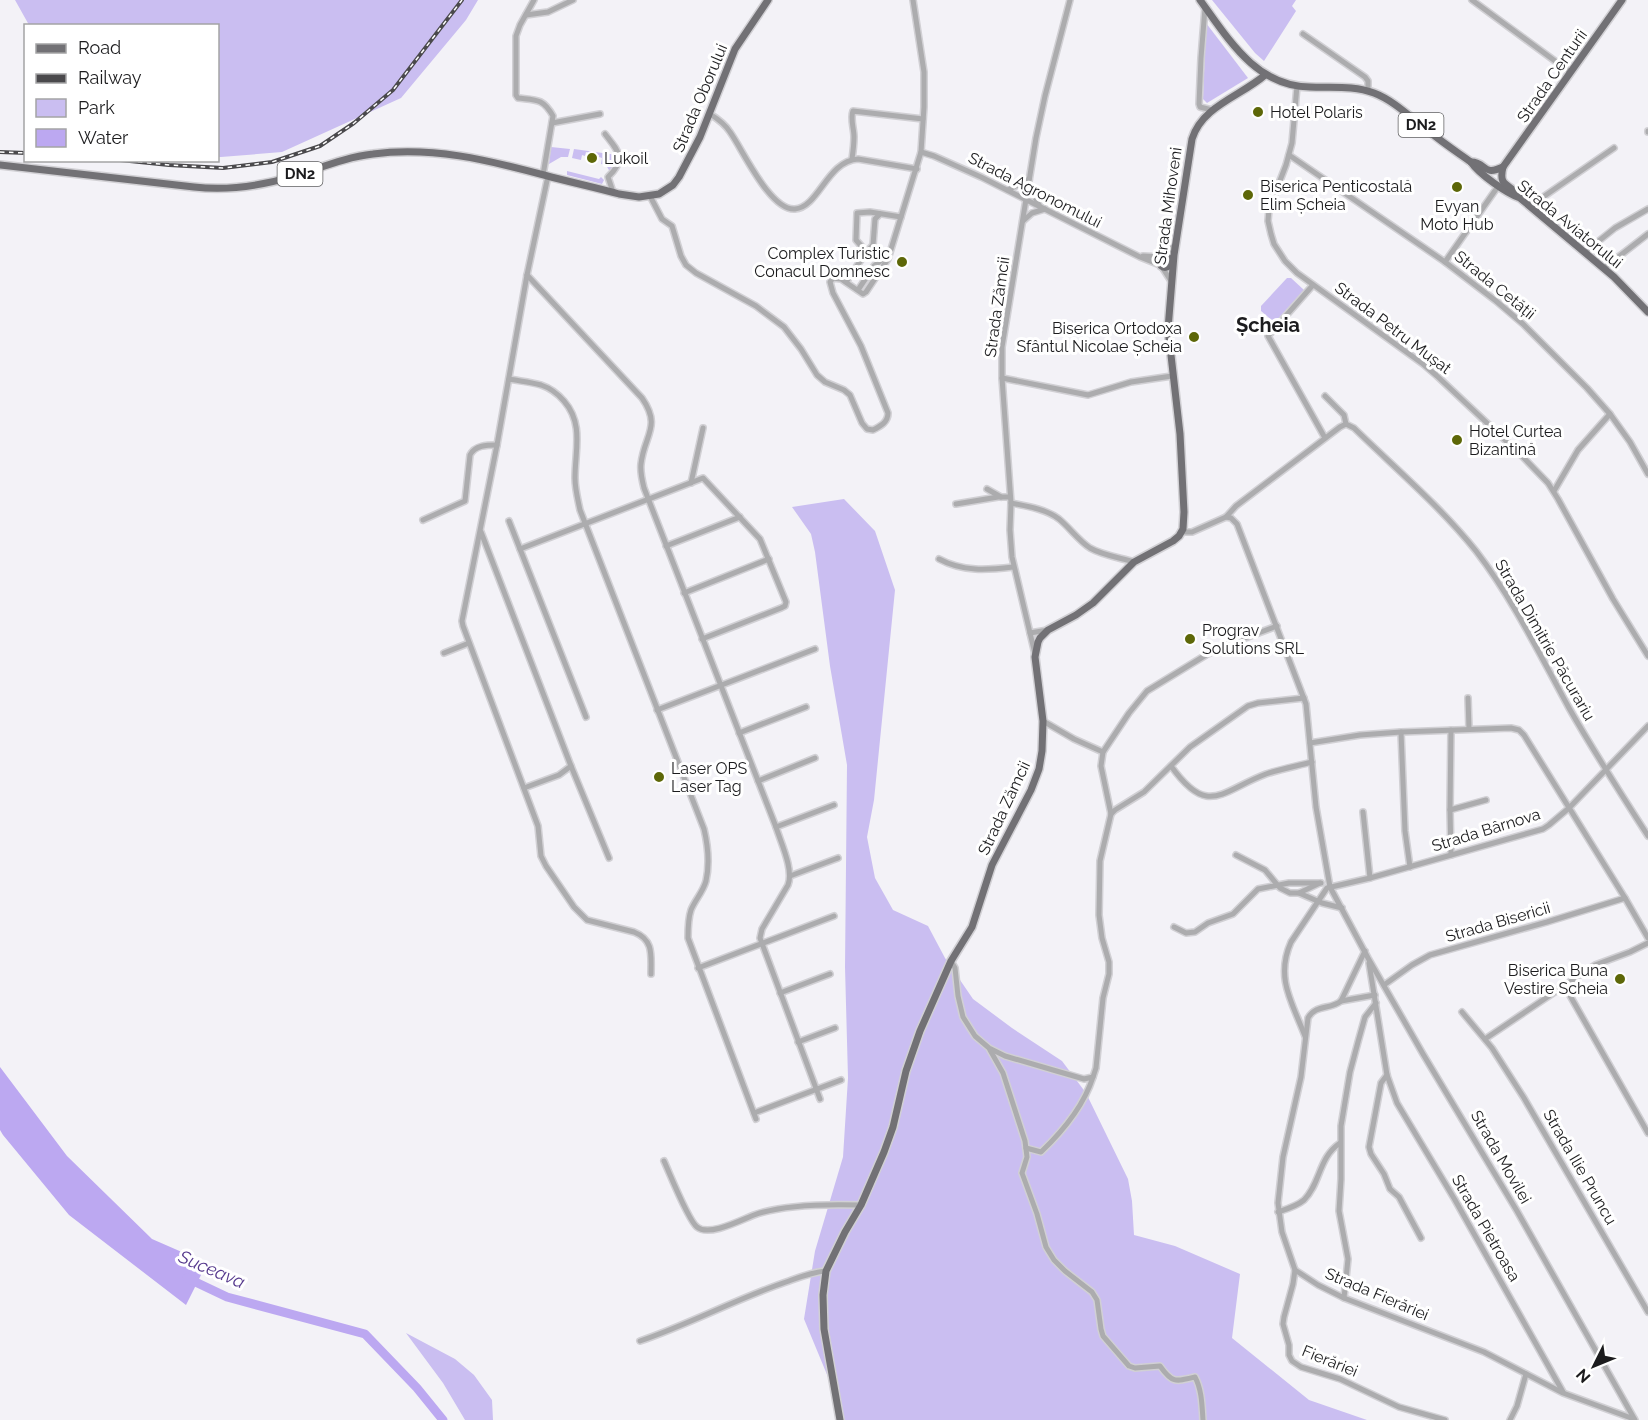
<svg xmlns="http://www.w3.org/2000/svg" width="1648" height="1420" viewBox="0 0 1648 1420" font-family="Raleway,sans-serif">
<rect width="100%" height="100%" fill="#f3f2f7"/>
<g fill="#cabef1">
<path d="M 15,0 L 478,0 L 466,20 L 401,98 L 282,152 L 221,157 L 218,157 L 218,26 L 29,25 Z"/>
<path d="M 1212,0 L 1296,0 L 1292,6 L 1296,11 L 1264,61 L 1255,53 Z"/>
<path d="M 1206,23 L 1248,78 L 1207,103 L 1203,99 Z"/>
<path d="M 551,147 L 570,149 L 568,157 L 561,157 L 549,164 Z"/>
<path d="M 574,149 L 617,155 L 618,161 L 610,172 L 606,165 L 601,164 L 602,158 L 599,157 L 599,155 L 586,152 L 585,156 L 582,155 L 581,160 L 572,158 Z"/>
<path d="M 567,171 L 599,179 L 601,177 L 604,180 L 602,184 L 567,175 Z"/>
<path d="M 1287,278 L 1291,278 L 1304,290 L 1276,321 L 1274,322 L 1261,311 L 1261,306 Z"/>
<path d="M 844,499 L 875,531 L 895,590 L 874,800 L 867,837 L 875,878 L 893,910 L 928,926 L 945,958 L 973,999 L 1012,1028 L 1062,1061 L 1086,1093 L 1128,1179 L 1132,1201 L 1134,1235 L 1175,1246 L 1240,1274 L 1232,1338 L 1309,1400 L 1367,1420 L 843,1420 L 840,1406 L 804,1319 L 815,1251 L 843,1157 L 848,1078 L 845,967 L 847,765 L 830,666 L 815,552 L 811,534 L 792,507 Z"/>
<path d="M 406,1333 L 455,1359 L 474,1375 L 492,1400 L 493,1420 L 465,1420 L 443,1383 Z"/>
</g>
<path fill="#bca8f1" d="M 0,1067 L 67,1156 L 152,1239 L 207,1263 L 186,1305 L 69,1215 L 3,1135 L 0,1130 Z"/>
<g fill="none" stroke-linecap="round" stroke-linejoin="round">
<path stroke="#bca8f1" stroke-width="9" d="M 187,1278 L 227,1297 L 365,1334 L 417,1388 L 443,1420"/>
<defs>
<g id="minor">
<path d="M 534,0 L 520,25 L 516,36 L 516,95 L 518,98 C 536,100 543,98 553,116 L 543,175"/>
<path d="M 1472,0 L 1570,72"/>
<path d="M 1205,8 L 1201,58 L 1199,104 L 1200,107 L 1212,110"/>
<path d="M 526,15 L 548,12 L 573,0"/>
<path d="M 1303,34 L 1365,77 L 1368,81 L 1368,91"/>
<path d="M 1297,86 L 1292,143 L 1286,165 L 1269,209 L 1268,221 L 1271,234 L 1274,244 L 1285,261 L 1297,273 L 1423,364 L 1437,376 L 1520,454 L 1548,483 L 1558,499 L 1613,599 L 1648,656"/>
<path d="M 710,114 C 718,119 725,124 730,132 C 743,150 770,211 795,209 C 819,207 827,161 858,159 L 917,169"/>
<path d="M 552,123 L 600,114"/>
<path d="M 1648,131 L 1648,132"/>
<path d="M 605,134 C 619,152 627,159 608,177 L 613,192"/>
<path d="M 921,152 L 934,156 L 981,177 L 1140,257 L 1160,265"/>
<path d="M 1289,155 L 1445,262 L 1496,301 L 1523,324 L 1587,388 L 1610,414 L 1630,442 L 1648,474"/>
<path d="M 852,159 C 853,152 854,145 854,137 C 854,128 850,119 853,111 L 923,119"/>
<path d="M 548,176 L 527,275 L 497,445 L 462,621 L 463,626 L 538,826 L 541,856 L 546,866 L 574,907 L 587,920 L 634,932 C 654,940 651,955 651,974"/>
<path d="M 1029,186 L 1039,205"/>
<path d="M 1008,190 L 1029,179"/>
<path d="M 650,196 L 662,219 L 672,226 L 681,256 L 686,265 L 696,273 L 756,306 L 784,327 L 801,349 L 817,375 L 825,382 L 844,390 L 850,395 L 862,423 L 867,429 L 873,430 C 881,426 888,422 888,413 L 861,346 L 833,293 L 830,282 L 833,278 L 841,279 L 863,294 L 866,292 L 888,259 L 921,152 L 924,107 L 924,72 L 913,0"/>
<path d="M 1530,206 L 1614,148"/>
<path d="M 1023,221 L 1032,213 L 1045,209"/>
<path d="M 1585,252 L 1615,228 L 1648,209"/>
<path d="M 865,254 L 863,248 L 856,240 L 857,213 L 870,212 L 901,217"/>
<path d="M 1143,256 L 1162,257"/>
<path d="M 1164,256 L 1175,245"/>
<path d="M 1445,262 L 1499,185"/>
<path d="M 1162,267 L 1171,281"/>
<path d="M 1604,268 L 1648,234"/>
<path d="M 527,275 L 642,398 C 662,427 644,435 641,464 C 640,472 642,480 644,488 L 776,827 C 781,843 794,870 788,885 L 762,929 L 760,938 L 820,1099"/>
<path d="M 846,282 L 865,254 L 873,245 L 875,219 L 880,214"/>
<path d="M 1313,285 L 1268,336 L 1325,438"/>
<path d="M 858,290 L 874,266 L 888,255"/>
<path d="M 1002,378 L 1088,395 L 1131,382 L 1172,376"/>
<path d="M 509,379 C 519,381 531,382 541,385 C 550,388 558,394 564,401 C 584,424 575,450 575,478 C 575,489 578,500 580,510 L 704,829 C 708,846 710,863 706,881 C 703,892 695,900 691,910 C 688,919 688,929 688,938 L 756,1119"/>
<path d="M 1325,396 L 1344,415 L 1346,424 L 1354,428 C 1395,468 1440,506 1476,551 C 1513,599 1540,655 1569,708 C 1594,752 1621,794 1648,836"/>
<path d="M 691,483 L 703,428"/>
<path d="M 987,489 L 1001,497"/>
<path d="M 1554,491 L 1578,450 L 1610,414"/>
<path d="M 1011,503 C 1026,506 1046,509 1059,519 C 1070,528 1078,540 1090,548 C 1102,555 1121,558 1134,562"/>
<path d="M 956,504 L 998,497 L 1010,497"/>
<path d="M 1226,517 L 1231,518 L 1237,524 L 1306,704 L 1316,807 L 1330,887 L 1368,958 L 1423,1054 L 1517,1211 L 1635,1420"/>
<path d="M 423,520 L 465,501 L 470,455 C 475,445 487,445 497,445"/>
<path d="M 509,521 L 586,717"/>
<path d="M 481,532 L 571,766 L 609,858"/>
<path d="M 1182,532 L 1192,532 L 1226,517 L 1236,506 L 1340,427 L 1346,424"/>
<path d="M 666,546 L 740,517"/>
<path d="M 520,549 L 703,478 L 760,539 L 786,602 L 785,606 L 781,608 L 702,639"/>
<path d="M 939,559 C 963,572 987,570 1013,567"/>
<path d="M 684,593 L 769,559"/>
<path d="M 1030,633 L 1048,630"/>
<path d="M 444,653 L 469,643"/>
<path d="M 1035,654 L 1012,557 L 1010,530 L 1011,503 L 1002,378 L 1002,347 L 1036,138 L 1045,96 L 1070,0"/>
<path d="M 1468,698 L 1469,729"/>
<path d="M 657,710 L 815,649"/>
<path d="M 1043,721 L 1074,739 L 1103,752"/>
<path d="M 1401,732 L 1405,831 L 1410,867"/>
<path d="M 739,733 L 806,707"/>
<path d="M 1310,743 L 1360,735 L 1401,732 L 1511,728 L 1519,730 L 1524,735 L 1625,898 L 1648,938"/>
<path d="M 1171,766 C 1208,818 1221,791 1266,774 C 1281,769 1297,766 1312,762"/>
<path d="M 758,781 L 815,758"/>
<path d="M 524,788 L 559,775 L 571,766"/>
<path d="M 1450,810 L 1486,800"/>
<path d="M 1363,812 L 1370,878"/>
<path d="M 1111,814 L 1115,810 L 1144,792 L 1190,747 L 1248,706 L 1258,703 L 1304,698"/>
<path d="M 776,827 L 834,805"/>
<path d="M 1236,855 L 1265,870 L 1280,888 L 1290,893 L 1299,893 L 1320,883"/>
<path d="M 1451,855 L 1450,810 L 1451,730"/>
<path d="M 790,876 L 838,858"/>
<path d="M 1299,893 L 1322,903 L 1342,908"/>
<path d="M 1174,927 L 1186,933 L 1195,932 L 1208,923 L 1233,914 L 1258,889 L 1289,883 L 1321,883"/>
<path d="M 1365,951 L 1341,1001 C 1330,1010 1316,1004 1308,1018 L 1301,1077 L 1283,1157 L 1278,1203 L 1282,1232 L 1295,1270 L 1318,1285 L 1344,1298 L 1484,1352 L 1563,1393 L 1634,1419"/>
<path d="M 951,961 L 955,968 L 958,996 L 963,1017 L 975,1036 L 989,1048 L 1005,1056 L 1053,1070 L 1084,1079 L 1093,1077 L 1096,1068 L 1103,998 L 1109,974 L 1109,962 L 1102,938 L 1099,915 L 1100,861 L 1111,814 L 1101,766 L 1103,752 L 1129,713 L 1147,691 L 1206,655 L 1229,644 L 1277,626"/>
<path d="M 1369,963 L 1387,1075 L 1397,1103 L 1455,1200 L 1563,1392"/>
<path d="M 698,968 L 834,916"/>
<path d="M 1384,985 L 1412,965 L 1430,955 L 1547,922 L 1625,898"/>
<path d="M 1564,985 L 1648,1133"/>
<path d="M 780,993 L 830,974"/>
<path d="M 1341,1001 L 1375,995"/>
<path d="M 1462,1012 L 1492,1048 L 1524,1098 L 1648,1312"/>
<path d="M 1305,1036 C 1292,1002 1275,978 1291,942 L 1327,888 L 1370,878 L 1543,829 L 1549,825 L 1569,808 L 1648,726"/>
<path d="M 1485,1039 L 1595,965 L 1630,952 L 1648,943"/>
<path d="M 798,1042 L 835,1028"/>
<path d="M 990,1050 L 1003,1073 L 1025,1141 L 1027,1157 L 1022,1173 L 1037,1214 L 1046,1247 L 1054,1260 L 1065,1271 L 1092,1292 L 1097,1300 L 1101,1329 L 1103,1336 L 1129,1366 L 1135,1368 L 1160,1366 C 1172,1383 1175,1382 1195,1377 C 1202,1390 1202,1406 1203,1420"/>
<path d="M 1387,1075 L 1381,1083 L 1369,1147 L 1371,1154 L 1384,1174 L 1390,1189 L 1399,1197 L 1421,1238"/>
<path d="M 754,1113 L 841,1080"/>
<path d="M 1026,1148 L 1041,1152 C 1062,1132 1084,1105 1093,1077"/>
<path d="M 664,1161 C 670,1174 688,1220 697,1227 C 709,1237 741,1220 754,1215 C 784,1204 829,1204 861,1205"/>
<path d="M 1278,1212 C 1287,1209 1297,1206 1304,1200 C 1321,1183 1318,1158 1340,1143"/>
<path d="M 1295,1270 L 1293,1284 L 1284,1317 L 1283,1324 L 1289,1345 L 1289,1355 L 1292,1361 L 1301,1367 L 1340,1379 L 1399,1407 L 1445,1420"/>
<path d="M 1344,1298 L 1348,1259 L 1339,1211 L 1341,1179 L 1341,1126 L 1350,1072 L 1358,1042 L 1365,1017 L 1376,1003"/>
<path d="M 640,1341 C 690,1324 736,1299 786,1282 C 800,1277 812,1272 826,1271"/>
<path d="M 1510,1420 L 1517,1406 L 1526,1374"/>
</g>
<g id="major">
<path d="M 1200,0 C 1229,40 1256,86 1310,87 C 1331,88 1354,85 1374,93 C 1395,101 1412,119 1430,132 C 1443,143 1457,152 1471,162 C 1479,174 1506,193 1520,198 L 1614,277 L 1648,312"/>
<path d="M 1471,162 C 1487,162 1482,177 1503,167"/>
<path d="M 0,165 L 194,187 C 228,191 261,186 294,176 C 320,168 346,157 373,154 C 431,146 488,160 544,175 C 569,182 594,187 619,194 L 639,197 L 659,194 L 673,185 L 679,177 L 700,137 L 735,49 L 768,0"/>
<path d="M 1517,193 C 1505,183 1499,184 1503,167 L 1622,0"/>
<circle cx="1165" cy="262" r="5.5"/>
<path d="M 840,1420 L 824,1329 L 823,1295 L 826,1271 L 845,1232 L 861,1205 L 884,1152 L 893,1127 L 906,1071 L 920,1031 L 951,961 L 972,927 L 992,865 L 1031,790 L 1039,769 L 1042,751 L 1043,721 L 1035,657 L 1038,642 L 1040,638 L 1048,630 L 1076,615 L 1093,603 L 1134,562 L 1173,541 L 1179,536 L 1183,529 L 1184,512 L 1180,434 L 1168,329 L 1174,255 L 1192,139 C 1202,106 1241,96 1265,75"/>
</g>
</defs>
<use href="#minor" stroke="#d1d0d4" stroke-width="8"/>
<use href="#major" stroke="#d1d0d4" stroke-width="10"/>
<use href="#minor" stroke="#acacae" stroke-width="5"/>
<use href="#major" stroke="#727175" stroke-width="7"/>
<defs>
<g id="rail">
<path d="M 0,152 L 26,153"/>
<path d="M 120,160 L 169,165 L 223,168 L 272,162 L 320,146 L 354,123 L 393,90 L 462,0"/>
</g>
</defs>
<use href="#rail" stroke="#4a494c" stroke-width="4"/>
<use href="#rail" stroke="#fff" stroke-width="1.5" stroke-dasharray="4.5" stroke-linecap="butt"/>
</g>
<g fill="#5d6708" stroke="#fff" stroke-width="2">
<circle cx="1258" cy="112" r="6"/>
<circle cx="592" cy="158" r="6"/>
<circle cx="1457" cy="187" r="6"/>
<circle cx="1248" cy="195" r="6"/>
<circle cx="902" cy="262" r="6"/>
<circle cx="1194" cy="337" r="6"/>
<circle cx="1457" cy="440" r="6"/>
<circle cx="1190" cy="639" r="6"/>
<circle cx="659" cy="777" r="6"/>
<circle cx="1620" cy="979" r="6"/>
</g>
<g text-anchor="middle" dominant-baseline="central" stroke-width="6" stroke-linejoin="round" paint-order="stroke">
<g fill="#fff" stroke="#606062" stroke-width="1.5">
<rect x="1398.5" y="113" width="45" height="24" rx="4.5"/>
<rect x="277.5" y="162" width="45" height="24" rx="4.5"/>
</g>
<g font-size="15" font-weight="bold" fill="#1c1c1e">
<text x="1421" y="125">DN2</text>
<text x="300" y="174">DN2</text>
</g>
<g font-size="16" fill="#1c1c1e" stroke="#fff">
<text transform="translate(1552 76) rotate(-55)">Strada Centurii</text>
<text transform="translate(700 98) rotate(-67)">Strada Oborului</text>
<text transform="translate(1035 190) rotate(27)">Strada Agronomului</text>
<text transform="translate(1168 206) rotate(-82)">Strada Mihoveni</text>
<text transform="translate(1570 224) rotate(39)">Strada Aviatorului</text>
<text transform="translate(1495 285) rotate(39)">Strada Cetății</text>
<text transform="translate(997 307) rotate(-82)">Strada Zămcii</text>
<text transform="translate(1393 328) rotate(37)">Strada Petru Mușat</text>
<text transform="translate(1545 640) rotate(60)">Strada Dimitrie Păcurariu</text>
<text transform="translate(1004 808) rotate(-65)">Strada Zămcii</text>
<text transform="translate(1486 830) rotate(-17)">Strada Bârnova</text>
<text transform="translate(1498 922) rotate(-16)">Strada Bisericii</text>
<text transform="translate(1501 1157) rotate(60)">Strada Movilei</text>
<text transform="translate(1580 1167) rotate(60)">Strada Ilie Pruncu</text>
<text transform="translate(1486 1228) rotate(60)">Strada Pietroasa</text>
<text transform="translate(1377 1294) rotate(23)">Strada Fierăriei</text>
<text transform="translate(1330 1361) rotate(22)">Fierăriei</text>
</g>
<g font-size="16" fill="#1c1c1e" stroke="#fff" text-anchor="start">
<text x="1270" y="112">Hotel Polaris</text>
<text x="604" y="158">Lukoil</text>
<text x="1260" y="186">Biserica Penticostală<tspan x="1260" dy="18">Elim Șcheia</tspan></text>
<text x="1457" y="206" text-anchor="middle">Evyan<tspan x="1457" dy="18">Moto Hub</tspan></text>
<text x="890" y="253" text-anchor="end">Complex Turistic<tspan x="890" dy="18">Conacul Domnesc</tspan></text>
<text x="1182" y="328" text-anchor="end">Biserica Ortodoxa<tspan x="1182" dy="18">Sfântul Nicolae Șcheia</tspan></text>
<text x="1469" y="431">Hotel Curtea<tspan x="1469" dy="18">Bizantină</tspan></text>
<text x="1202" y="630">Prograv<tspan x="1202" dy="18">Solutions SRL</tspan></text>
<text x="671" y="768">Laser OPS<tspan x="671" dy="18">Laser Tag</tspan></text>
<text x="1608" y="970" text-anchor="end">Biserica Buna<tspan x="1608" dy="18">Vestire Scheia</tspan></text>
</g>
<g font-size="18" font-style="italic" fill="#55388d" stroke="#fff">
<text transform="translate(212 1269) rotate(23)">Suceava</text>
</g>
<g font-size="20" font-weight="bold" fill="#1c1c1e" stroke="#fff">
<text x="1268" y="325">Șcheia</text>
</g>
</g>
<rect x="24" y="24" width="195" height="138" fill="#ffffff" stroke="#a4a4a5" stroke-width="1.5"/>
<rect x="36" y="44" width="30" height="9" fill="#727175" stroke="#a4a4a5" stroke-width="1.5"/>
<text x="78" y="54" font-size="18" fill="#1c1c1e">Road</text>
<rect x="36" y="74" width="30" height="9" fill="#4a494c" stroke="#a4a4a5" stroke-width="1.5"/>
<text x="78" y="84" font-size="18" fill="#1c1c1e">Railway</text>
<rect x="36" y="99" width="30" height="18" fill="#cabef1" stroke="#a4a4a5" stroke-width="1.5"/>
<text x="78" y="114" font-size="18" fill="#1c1c1e">Park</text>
<rect x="36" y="129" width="30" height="18" fill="#bca8f1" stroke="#a4a4a5" stroke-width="1.5"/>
<text x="78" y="144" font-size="18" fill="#1c1c1e">Water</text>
<g transform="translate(1594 1366) rotate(227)" stroke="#ffffff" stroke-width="4.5" paint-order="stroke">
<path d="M0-4.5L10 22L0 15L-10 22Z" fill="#1c1c1e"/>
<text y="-9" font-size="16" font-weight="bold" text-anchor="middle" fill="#1c1c1e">N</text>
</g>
</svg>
